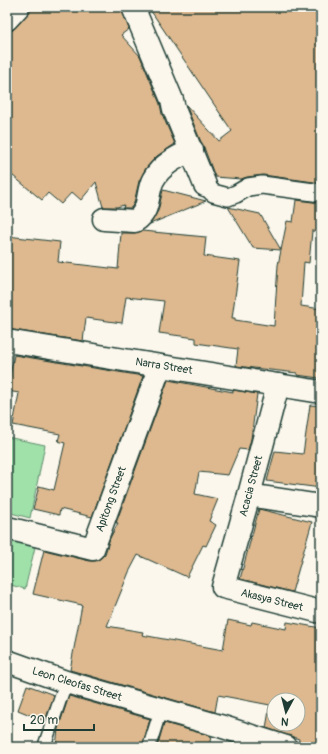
<svg xmlns="http://www.w3.org/2000/svg" width="328" height="754" viewBox="0 0 328 754" font-family="Pangolin,sans-serif">
<rect width="100%" height="100%" fill="#fbf7ec"/>
<filter id="ink" filterUnits="userSpaceOnUse"><feTurbulence type="fractalNoise" baseFrequency=".025" numOctaves="2"/><feDisplacementMap in="SourceGraphic" scale="8" xChannelSelector="R" yChannelSelector="G"/><feConvolveMatrix kernelMatrix="1 2 1 2 8 2 1 2 1" color-interpolation-filters="sRGB"/></filter>
<g filter="url(#ink)">
<g fill="#a0e0a9" stroke="#608e6e">
<path d="M 7,437 L 45,445 L 30,518 L 7,512 Z"/>
<path d="M 7,536 L 36,543 L 25,589 L 7,584 Z"/>
</g>
<g fill="#deb98f" stroke="#1f3d34" fill-rule="evenodd">
<path d="M 34,7 L 121,7 L 129,29 L 121,35 L 140,56 L 160,104 L 162,114 L 175,144 L 157,156 L 146,168 L 139,181 L 134,203 L 131,208 L 123,208 L 124,205 L 117,207 L 103,207 L 96,182 L 81,200 L 72,192 L 61,204 L 48,193 L 42,200 L 7,171 L 7,35 L 16,27 Z"/>
<path d="M 147,7 L 321,7 L 321,183 L 263,175 L 247,177 L 241,179 L 215,177 L 203,145 L 201,142 L 186,105 L 219,141 L 232,131 L 151,11 L 149,12 Z"/>
<path d="M 163,190 L 206,201 L 150,224 L 158,211 Z"/>
<path d="M 296,200 L 321,203 L 321,232 L 312,231 L 309,263 L 304,262 L 301,306 L 321,309 L 321,361 L 319,378 L 297,375 L 297,373 L 236,366 L 238,349 L 196,343 L 196,338 L 159,333 L 164,301 L 126,297 L 122,323 L 86,318 L 83,341 L 7,329 L 7,236 L 60,242 L 58,262 L 118,269 L 121,233 L 134,233 L 142,231 L 206,237 L 204,256 L 240,261 L 232,318 L 235,318 L 235,320 L 274,326 L 278,265 L 287,221 L 293,222 Z"/>
<path d="M 228,207 L 260,214 L 281,250 L 253,248 Z"/>
<path d="M 14,355 L 143,376 L 92,517 L 60,509 L 59,515 L 33,509 L 39,486 L 54,490 L 65,443 L 58,441 L 60,434 L 13,425 L 19,393 L 7,391 Z"/>
<path d="M 168,380 L 233,392 L 233,390 L 257,394 L 251,439 L 248,450 L 239,449 L 228,475 L 199,472 L 195,494 L 218,499 L 209,521 L 216,525 L 206,546 L 203,545 L 187,577 L 138,555 L 129,572 L 107,626 L 143,632 L 142,635 L 223,650 L 228,620 L 251,625 L 252,622 L 286,629 L 287,622 L 321,628 L 321,747 L 298,747 L 299,739 L 266,728 L 270,705 L 218,695 L 215,712 L 70,670 L 82,605 L 33,594 L 44,550 L 90,561 L 96,561 L 101,558 L 105,554 L 110,538 L 118,523 L 116,523 ZM 274,700 L 298,700 L 298,724 L 274,724 Z"/>
<path d="M 310,405 L 321,406 L 321,488 L 267,481 L 275,451 L 303,454 Z"/>
<path d="M 259,509 L 312,522 L 292,592 L 240,579 Z"/>
<path d="M 27,685 L 54,695 L 45,721 L 18,710 Z"/>
<path d="M 69,696 L 150,719 L 142,747 L 56,747 L 58,729 Z"/>
<path d="M 164,723 L 211,736 L 209,747 L 157,747 Z"/>
</g>
<g fill="none" stroke-linecap="round" stroke-linejoin="round">
<defs>
<g id="service">
<path d="M 44,747 L 66,682"/>
<path d="M 149,747 L 161,709"/>
</g>
<path id="pedestrian" d="M 205,185 L 213,193 L 228,197 L 236,194 L 248,187 L 262,185 L 321,193"/>
<g id="minor">
<path d="M 133,7 L 172,100 L 174,109 L 205,185"/>
<path d="M 7,19 L 18,7"/>
<path d="M 104,219 L 135,221 C 151,211 146,194 153,180 C 161,165 177,157 192,150"/>
<path d="M 7,341 L 321,392"/>
<path d="M 278,385 L 249,495 L 223,587 L 321,612"/>
<path d="M 249,495 L 321,506"/>
<path d="M 7,528 L 93,549 L 160,366"/>
<path d="M 7,661 L 66,682 L 220,726 L 286,747"/>
</g>
</defs>
<use href="#service" stroke="#1f3d34" stroke-width="15"/>
<use href="#pedestrian" stroke="#1f3d34" stroke-width="20"/>
<use href="#minor" stroke="#1f3d34" stroke-width="25"/>
<use href="#service" stroke="#fbf7ec" stroke-width="12"/>
<use href="#pedestrian" stroke="#fbf7ec" stroke-width="17"/>
<use href="#minor" stroke="#fbf7ec" stroke-width="22"/>
</g>
</g>
<g text-anchor="middle" dominant-baseline="central" stroke-width="4" stroke-linejoin="round" paint-order="stroke">
<g font-size="11" fill="#1f3d34" stroke="#fbf7ec">
<text transform="translate(164 366) rotate(9)">Narra Street</text>
<text transform="translate(251 486) rotate(-75)">Acacia Street</text>
<text transform="translate(111 499) rotate(-70)">Apitong Street</text>
<text transform="translate(272 600) rotate(14)">Akasya Street</text>
<text transform="translate(77 684) rotate(17)">Leon Cleofas Street</text>
</g>
</g>
<rect width="328" height="754" fill="none" stroke="#fbf7ec" stroke-width="24"/>
<rect x="12" y="12" width="304" height="730" fill="none" stroke="#1f3d34" stroke-width="1.5" filter="url(#ink)"/>
<g transform="translate(286 712) rotate(187)"><circle r="19" fill="#fbf7ec" stroke="#a3ada2"/>
<path d="M0-3L7 15L0 10L-7 15Z" fill="#1f3d34"/>
<text y="-6" font-size="11" font-weight="bold" text-anchor="middle" fill="#1f3d34">N</text>
</g>
<path d="M24 724v6h70v-6" fill="none" stroke="#1f3d34" stroke-width="2"/>
<text x="30" y="724" font-size="12" fill="#1f3d34" stroke="#fbf7ec" stroke-width="3" paint-order="stroke">20 m</text>
</svg>
